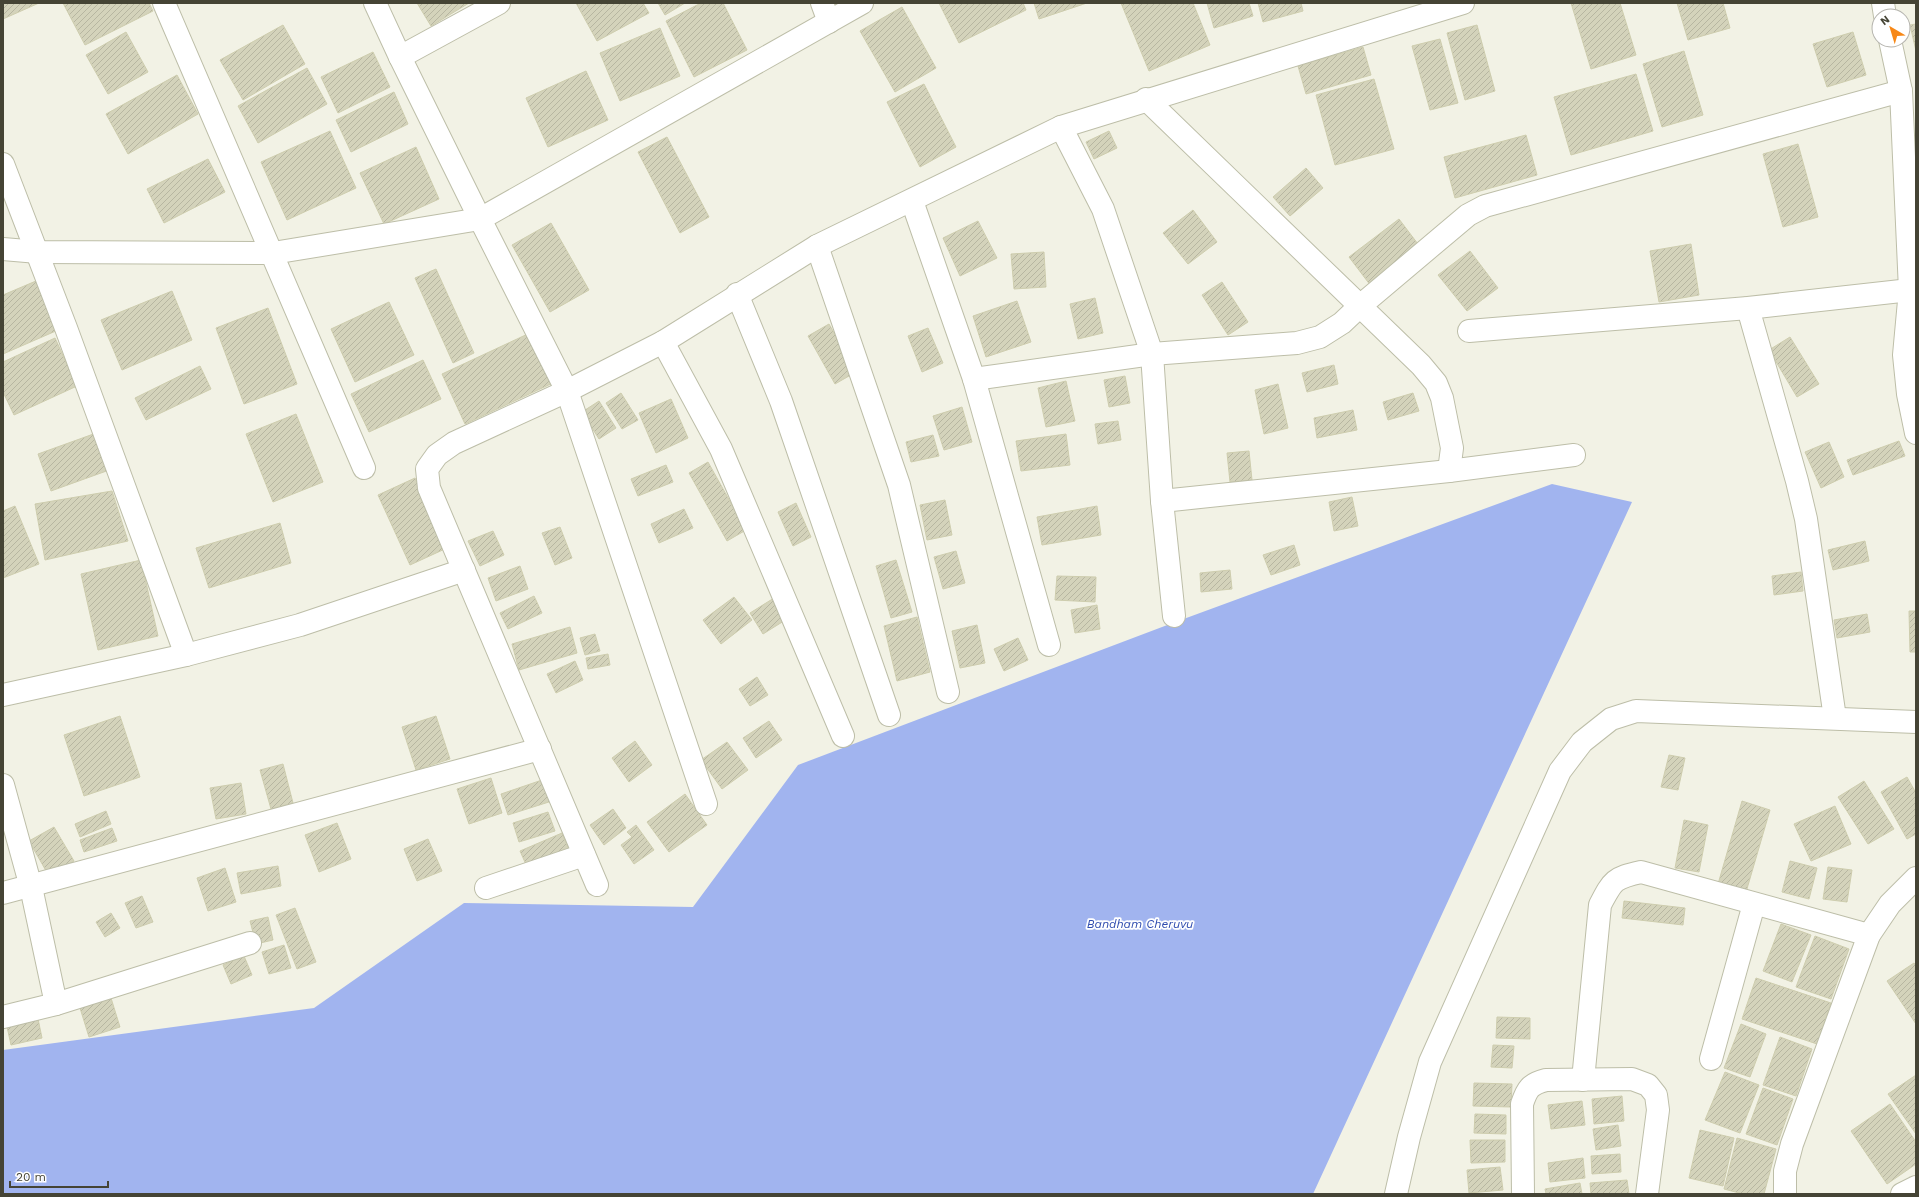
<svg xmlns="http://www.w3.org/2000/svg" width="1919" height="1197" viewBox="0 0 1919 1197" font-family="'Work Sans',sans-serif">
<defs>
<pattern id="building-hatch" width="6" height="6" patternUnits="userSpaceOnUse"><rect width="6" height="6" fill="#d4d3bb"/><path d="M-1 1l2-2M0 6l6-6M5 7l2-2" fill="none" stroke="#b7b6a1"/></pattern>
</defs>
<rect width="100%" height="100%" fill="#f2f2e5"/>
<path fill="#a1b4ef" d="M 1552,484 L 1632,502 L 1313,1194 L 3,1194 L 3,1050 L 314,1008 L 464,903 L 693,907 L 798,765 L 1170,624 Z"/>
<g fill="url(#building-hatch)" stroke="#cecdae">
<path d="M 3,3 L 39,3 L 3,19 Z"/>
<path d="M 63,3 L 149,3 L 153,11 L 85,45 Z"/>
<path d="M 417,3 L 469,3 L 431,26 Z"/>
<path d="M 576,3 L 643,3 L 649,13 L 597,41 Z"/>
<path d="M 658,3 L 685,3 L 665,15 Z"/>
<path d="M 701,3 L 723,3 L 747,50 L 694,77 L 666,21 Z"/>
<path d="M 939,3 L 1023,3 L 1026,10 L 959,43 Z"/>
<path d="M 1034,3 L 1087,3 L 1039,19 Z"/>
<path d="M 1121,3 L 1193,3 L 1210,45 L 1149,71 Z"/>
<path d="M 1207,3 L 1249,3 L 1253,16 L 1214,28 Z"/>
<path d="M 1258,3 L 1301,3 L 1303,11 L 1263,22 Z"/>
<path d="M 1571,3 L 1620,3 L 1636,55 L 1591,69 Z"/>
<path d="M 1677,3 L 1723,3 L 1730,28 L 1688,40 Z"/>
<path d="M 902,7 L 936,68 L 895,92 L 860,31 Z"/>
<path d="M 1916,24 L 1916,51 L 1910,25 Z"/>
<path d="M 283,25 L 305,64 L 243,100 L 220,60 Z"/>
<path d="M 1477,25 L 1495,91 L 1465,100 L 1447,33 Z"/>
<path d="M 660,28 L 680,76 L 620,101 L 600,53 Z"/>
<path d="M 126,32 L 148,72 L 108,94 L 86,55 Z"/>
<path d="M 1853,32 L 1866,75 L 1827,87 L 1813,44 Z"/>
<path d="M 1440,39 L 1458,103 L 1430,110 L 1412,46 Z"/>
<path d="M 1363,47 L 1371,75 L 1306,94 L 1298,66 Z"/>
<path d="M 1684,51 L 1703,115 L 1662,127 L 1643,64 Z"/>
<path d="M 373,52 L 390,87 L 338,113 L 321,77 Z"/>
<path d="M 307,68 L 327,104 L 258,143 L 238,106 Z"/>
<path d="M 586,71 L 608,120 L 548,147 L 526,98 Z"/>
<path d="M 1636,74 L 1653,131 L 1571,155 L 1554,97 Z"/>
<path d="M 177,75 L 198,114 L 128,154 L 106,114 Z"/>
<path d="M 1374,79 L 1394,149 L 1335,165 L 1316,95 Z"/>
<path d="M 924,84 L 956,147 L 920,167 L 887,102 Z"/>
<path d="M 394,92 L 408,124 L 351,152 L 336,120 Z"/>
<path d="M 330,131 L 356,188 L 287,220 L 261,162 Z"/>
<path d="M 1109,131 L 1117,148 L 1094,159 L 1086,142 Z"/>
<path d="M 1526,135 L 1537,175 L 1455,198 L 1444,157 Z"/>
<path d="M 667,137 L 709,217 L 680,233 L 638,152 Z"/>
<path d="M 1798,144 L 1818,217 L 1783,227 L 1763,154 Z"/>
<path d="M 416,147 L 439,199 L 384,224 L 360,173 Z"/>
<path d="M 208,159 L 225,192 L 164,223 L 147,189 Z"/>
<path d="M 1306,168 L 1323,188 L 1290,216 L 1273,197 Z"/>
<path d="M 1193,210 L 1217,242 L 1188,264 L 1163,233 Z"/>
<path d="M 1399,219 L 1424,252 L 1374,290 L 1349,257 Z"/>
<path d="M 978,221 L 997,258 L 960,276 L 943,238 Z"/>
<path d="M 551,223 L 589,290 L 550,312 L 512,245 Z"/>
<path d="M 1691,244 L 1699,295 L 1659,302 L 1650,251 Z"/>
<path d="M 1470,251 L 1498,288 L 1467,311 L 1438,275 Z"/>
<path d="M 1044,252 L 1046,287 L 1014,289 L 1011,254 Z"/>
<path d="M 436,269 L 474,353 L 453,363 L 415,278 Z"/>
<path d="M 43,278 L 65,327 L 3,354 L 3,295 Z"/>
<path d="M 1222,282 L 1248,322 L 1228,335 L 1202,295 Z"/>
<path d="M 172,291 L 192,340 L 122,370 L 101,320 Z"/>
<path d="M 1095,298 L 1103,333 L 1078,339 L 1070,304 Z"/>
<path d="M 1017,301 L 1031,342 L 986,357 L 973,316 Z"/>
<path d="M 389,302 L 414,355 L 355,382 L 331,329 Z"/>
<path d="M 268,308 L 297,384 L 244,404 L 216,328 Z"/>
<path d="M 829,324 L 856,372 L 835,384 L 808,336 Z"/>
<path d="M 928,328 L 943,363 L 922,372 L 908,336 Z"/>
<path d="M 532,332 L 555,382 L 465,424 L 442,374 Z"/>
<path d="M 1790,337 L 1819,384 L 1797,397 L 1769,350 Z"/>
<path d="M 55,338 L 77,386 L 14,415 L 3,392 L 3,362 Z"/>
<path d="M 423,360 L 441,399 L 369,432 L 351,394 Z"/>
<path d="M 1334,365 L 1338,384 L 1307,392 L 1302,373 Z"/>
<path d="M 200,366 L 211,389 L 146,420 L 135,398 Z"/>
<path d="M 1125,376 L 1130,403 L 1109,407 L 1104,380 Z"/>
<path d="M 1066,381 L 1075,421 L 1046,427 L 1038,388 Z"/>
<path d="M 1278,384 L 1288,428 L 1264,434 L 1255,390 Z"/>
<path d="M 621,393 L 638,420 L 622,429 L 606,403 Z"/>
<path d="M 1413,393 L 1419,411 L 1388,420 L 1383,402 Z"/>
<path d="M 671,399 L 688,438 L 656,453 L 639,413 Z"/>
<path d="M 599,401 L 616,428 L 599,439 L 582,412 Z"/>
<path d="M 962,407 L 972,442 L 944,450 L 933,416 Z"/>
<path d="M 1353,410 L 1357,430 L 1317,438 L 1314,418 Z"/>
<path d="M 296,414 L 323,482 L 273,502 L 246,434 Z"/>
<path d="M 1118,421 L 1121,440 L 1098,444 L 1095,424 Z"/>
<path d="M 99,432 L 112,469 L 51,491 L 38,454 Z"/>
<path d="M 1066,434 L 1070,465 L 1021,471 L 1016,441 Z"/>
<path d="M 933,435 L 939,456 L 911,462 L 906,442 Z"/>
<path d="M 1899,441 L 1905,456 L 1853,475 L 1847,460 Z"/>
<path d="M 1829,442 L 1844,477 L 1821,488 L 1805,452 Z"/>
<path d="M 1249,451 L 1252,480 L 1230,482 L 1227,453 Z"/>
<path d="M 708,462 L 746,530 L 727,541 L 689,473 Z"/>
<path d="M 666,465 L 673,482 L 638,496 L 631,479 Z"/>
<path d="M 415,478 L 447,548 L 410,565 L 378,495 Z"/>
<path d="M 112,491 L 128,541 L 45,560 L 35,504 Z"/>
<path d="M 1352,497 L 1358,526 L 1334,531 L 1329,502 Z"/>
<path d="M 945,500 L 952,535 L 927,540 L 920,505 Z"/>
<path d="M 796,503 L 811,537 L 793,546 L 778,512 Z"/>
<path d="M 15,506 L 39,564 L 3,578 L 3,511 Z"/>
<path d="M 1097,506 L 1101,535 L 1042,545 L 1037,517 Z"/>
<path d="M 684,509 L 693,528 L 659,543 L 651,524 Z"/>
<path d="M 280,523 L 291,563 L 209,588 L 196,548 Z"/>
<path d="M 560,527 L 572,558 L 555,565 L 542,533 Z"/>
<path d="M 493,531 L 504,555 L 480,566 L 468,541 Z"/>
<path d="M 1865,541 L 1869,561 L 1833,570 L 1828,550 Z"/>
<path d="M 1294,545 L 1300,565 L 1271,575 L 1263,555 Z"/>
<path d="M 956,551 L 965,583 L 943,589 L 934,557 Z"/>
<path d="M 141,560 L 158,636 L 98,650 L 81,574 Z"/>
<path d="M 896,560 L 912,612 L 891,618 L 876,566 Z"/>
<path d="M 520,566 L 528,589 L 496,601 L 488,578 Z"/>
<path d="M 1230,570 L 1232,589 L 1201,592 L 1200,573 Z"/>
<path d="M 1801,572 L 1803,591 L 1774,595 L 1772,576 Z"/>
<path d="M 1057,576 L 1096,577 L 1095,602 L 1055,600 Z"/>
<path d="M 534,596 L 542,613 L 508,629 L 500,613 Z"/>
<path d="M 734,597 L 752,620 L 721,644 L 703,620 Z"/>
<path d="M 774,598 L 787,619 L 763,634 L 750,613 Z"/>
<path d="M 1097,605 L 1100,629 L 1075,633 L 1071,610 Z"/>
<path d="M 1909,611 L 1916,611 L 1916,652 L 1910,652 Z"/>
<path d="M 1867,614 L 1870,632 L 1837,638 L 1834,620 Z"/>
<path d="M 917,617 L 930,672 L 897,681 L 884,626 Z"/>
<path d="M 977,625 L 985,663 L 960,668 L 952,631 Z"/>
<path d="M 570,627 L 577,653 L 519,670 L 512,644 Z"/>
<path d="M 595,634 L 600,651 L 585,655 L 580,638 Z"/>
<path d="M 1018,638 L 1028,660 L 1004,671 L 994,649 Z"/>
<path d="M 608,654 L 610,665 L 588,669 L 586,658 Z"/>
<path d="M 575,661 L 583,680 L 556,693 L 547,674 Z"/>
<path d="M 757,677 L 768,695 L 750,706 L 739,689 Z"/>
<path d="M 120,716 L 140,777 L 84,796 L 64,735 Z"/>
<path d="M 436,716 L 450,759 L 416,770 L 402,727 Z"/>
<path d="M 769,721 L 782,740 L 756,758 L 743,738 Z"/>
<path d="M 635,741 L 652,765 L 629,782 L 612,758 Z"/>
<path d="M 727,742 L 748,770 L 722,789 L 701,760 Z"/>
<path d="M 1669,755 L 1685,758 L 1678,790 L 1661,787 Z"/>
<path d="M 283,764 L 293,803 L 271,809 L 260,770 Z"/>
<path d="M 1907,777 L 1916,793 L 1916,834 L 1907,839 L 1881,792 Z"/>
<path d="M 491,778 L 502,813 L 469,824 L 457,789 Z"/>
<path d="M 545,779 L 552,801 L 508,815 L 501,794 Z"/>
<path d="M 1864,781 L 1894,829 L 1868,844 L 1838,797 Z"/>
<path d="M 241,783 L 246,814 L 216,819 L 210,788 Z"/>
<path d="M 685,794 L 707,825 L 669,852 L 647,822 Z"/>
<path d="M 1742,801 L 1770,810 L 1744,899 L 1716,891 Z"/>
<path d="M 1835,806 L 1851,844 L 1811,861 L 1794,824 Z"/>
<path d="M 613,809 L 626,828 L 604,845 L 590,825 Z"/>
<path d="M 106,811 L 111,824 L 80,837 L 75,824 Z"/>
<path d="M 548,812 L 555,831 L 519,842 L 513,823 Z"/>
<path d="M 1684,820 L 1708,825 L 1699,872 L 1675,868 Z"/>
<path d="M 337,823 L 351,859 L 319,872 L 305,835 Z"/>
<path d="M 636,825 L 654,850 L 634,864 L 621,845 L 632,837 L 627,832 Z"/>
<path d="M 54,827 L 74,861 L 49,876 L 29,841 Z"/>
<path d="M 112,828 L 117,841 L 84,852 L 80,840 Z"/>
<path d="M 562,833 L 570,852 L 528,869 L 520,851 Z"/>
<path d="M 428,839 L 442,871 L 417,881 L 404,849 Z"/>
<path d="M 1790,861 L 1817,868 L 1809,899 L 1782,892 Z"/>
<path d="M 278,866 L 281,886 L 241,894 L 237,873 Z"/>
<path d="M 1828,867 L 1852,870 L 1847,902 L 1823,899 Z"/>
<path d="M 225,868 L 236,902 L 208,911 L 197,878 Z"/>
<path d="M 142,896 L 153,922 L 136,928 L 125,903 Z"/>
<path d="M 1624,901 L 1685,908 L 1683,925 L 1622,918 Z"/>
<path d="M 295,908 L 316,962 L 297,969 L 276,915 Z"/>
<path d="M 111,913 L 120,928 L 105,937 L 96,922 Z"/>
<path d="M 268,917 L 273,940 L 256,944 L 250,921 Z"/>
<path d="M 1781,924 L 1811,935 L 1792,982 L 1763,971 Z"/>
<path d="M 1815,936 L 1849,949 L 1831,999 L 1796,987 Z"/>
<path d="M 284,945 L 291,968 L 269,974 L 262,952 Z"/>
<path d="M 244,956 L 252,975 L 231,984 L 223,965 Z"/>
<path d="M 1914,963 L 1916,966 L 1916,1024 L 1887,981 Z"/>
<path d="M 1756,978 L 1831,1003 L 1817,1044 L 1742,1019 Z"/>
<path d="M 111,998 L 120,1027 L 89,1037 L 80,1008 Z"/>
<path d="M 37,1014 L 42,1038 L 11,1045 L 6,1022 Z"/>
<path d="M 1497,1017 L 1530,1018 L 1530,1039 L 1496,1038 Z"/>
<path d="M 1741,1024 L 1766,1034 L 1750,1077 L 1724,1068 Z"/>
<path d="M 1780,1037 L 1812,1049 L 1796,1096 L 1763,1085 Z"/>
<path d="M 1493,1045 L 1514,1046 L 1512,1068 L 1491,1067 Z"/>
<path d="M 1725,1072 L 1759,1085 L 1740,1133 L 1705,1120 Z"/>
<path d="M 1916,1075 L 1916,1134 L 1888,1094 Z"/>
<path d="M 1474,1083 L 1512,1084 L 1511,1107 L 1473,1106 Z"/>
<path d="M 1763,1088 L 1793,1099 L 1777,1145 L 1746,1134 Z"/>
<path d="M 1622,1096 L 1624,1121 L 1594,1124 L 1592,1099 Z"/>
<path d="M 1582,1101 L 1585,1125 L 1551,1129 L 1548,1105 Z"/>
<path d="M 1890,1104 L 1916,1142 L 1916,1164 L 1887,1184 L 1851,1131 Z"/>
<path d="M 1475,1114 L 1506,1115 L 1506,1134 L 1474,1133 Z"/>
<path d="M 1618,1125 L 1621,1146 L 1596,1150 L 1593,1129 Z"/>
<path d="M 1700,1130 L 1734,1138 L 1723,1186 L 1689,1178 Z"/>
<path d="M 1737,1138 L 1776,1149 L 1764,1194 L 1743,1194 L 1724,1189 Z"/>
<path d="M 1470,1140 L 1505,1140 L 1505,1162 L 1471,1163 Z"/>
<path d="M 1620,1154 L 1621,1172 L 1592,1174 L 1591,1156 Z"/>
<path d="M 1583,1158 L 1585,1178 L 1550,1182 L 1548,1163 Z"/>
<path d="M 1500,1167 L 1503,1190 L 1469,1193 L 1467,1170 Z"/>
<path d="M 1627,1180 L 1629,1194 L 1591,1194 L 1590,1183 Z"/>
<path d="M 1580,1183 L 1582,1194 L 1546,1194 L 1545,1189 Z"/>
</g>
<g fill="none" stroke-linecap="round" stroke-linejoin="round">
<defs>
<g id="street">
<path d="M 164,3 L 364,468"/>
<path d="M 375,3 L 400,57 L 480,219 L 567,391 L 706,804"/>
<path d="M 822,3 L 829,22"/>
<path d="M 1883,3 L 1885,16"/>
<path d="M 1890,40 L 1901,91 L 1910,290 L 1904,355 L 1908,394 L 1916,433"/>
<path d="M 400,57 L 499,3"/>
<path d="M 1061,127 L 1103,209 L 1152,354 L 1162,501 L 1174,616"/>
<path d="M 3,164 L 66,328 L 186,655"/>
<path d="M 912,201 L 974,379 L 1049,645"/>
<path d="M 817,246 L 899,485 L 948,692"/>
<path d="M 3,249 L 38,252 L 273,253 L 480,219 L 862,3"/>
<path d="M 737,294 L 781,401 L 889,715"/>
<path d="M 1748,308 L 1797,481 L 1806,519 L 1835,718"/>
<path d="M 1469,331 L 1748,308 L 1910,290 L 1916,280"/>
<path d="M 663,342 L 721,449 L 843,736"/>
<path d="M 974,379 L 1152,354 L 1297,343 L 1320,337 L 1342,323 L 1360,306 L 1146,99"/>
<path d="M 1449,471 L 1452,448 L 1442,398 L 1436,383 L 1421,365 L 1360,306 L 1468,215 L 1485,206 L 1901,91"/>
<path d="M 1162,501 L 1449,471 L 1574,455"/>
<path d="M 3,695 L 186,655 L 300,625 L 464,570"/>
<path d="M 3,785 L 31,887 L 56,1004 L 3,1017"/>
<path d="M 597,885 L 429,488 L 427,469 L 437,455 L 454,443 L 567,391 L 663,342 L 817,246 L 1061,127 L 1463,3"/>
<path d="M 486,888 L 584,855"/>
<path d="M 3,893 L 540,749"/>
<path d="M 56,1004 L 250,943"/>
<path d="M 1711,1059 L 1754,904"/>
<path d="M 1583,1080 L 1600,905 C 1613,880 1614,878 1641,872 L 1869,935"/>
<path d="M 1396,1194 L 1409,1137 L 1430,1062 L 1560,771 L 1582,742 L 1611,719 L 1636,711 L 1916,722"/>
<path d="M 1523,1194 L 1522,1104 C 1527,1089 1530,1084 1546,1080 L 1632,1079 L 1648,1085 L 1656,1095 L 1658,1110 L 1647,1194"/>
<path d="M 1785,1194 L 1785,1171 L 1792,1144 L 1869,935 L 1890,904 L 1916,878"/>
<path d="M 1902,1194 L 1916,1187"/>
</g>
</defs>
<use href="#street" stroke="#bdbea8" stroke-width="24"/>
<use href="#street" stroke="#fff" stroke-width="22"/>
</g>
<g text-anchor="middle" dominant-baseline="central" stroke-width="3.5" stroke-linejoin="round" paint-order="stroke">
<g font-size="12" font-style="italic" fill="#2f4caf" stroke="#fff">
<text x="1140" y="924">Bandham Cheruvu</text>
</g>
</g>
<rect width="1919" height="1197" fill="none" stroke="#454435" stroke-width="8"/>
<g transform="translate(1891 28) rotate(322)"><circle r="19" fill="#ffffff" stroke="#b5b4ae"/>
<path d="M0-3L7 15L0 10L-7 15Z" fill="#f78817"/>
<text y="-6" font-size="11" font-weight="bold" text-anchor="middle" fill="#454435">N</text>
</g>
<path d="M10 1181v6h98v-6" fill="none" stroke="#454435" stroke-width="2"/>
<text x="16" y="1181" font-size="12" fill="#454435" stroke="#ffffff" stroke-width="3" paint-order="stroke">20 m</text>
</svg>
